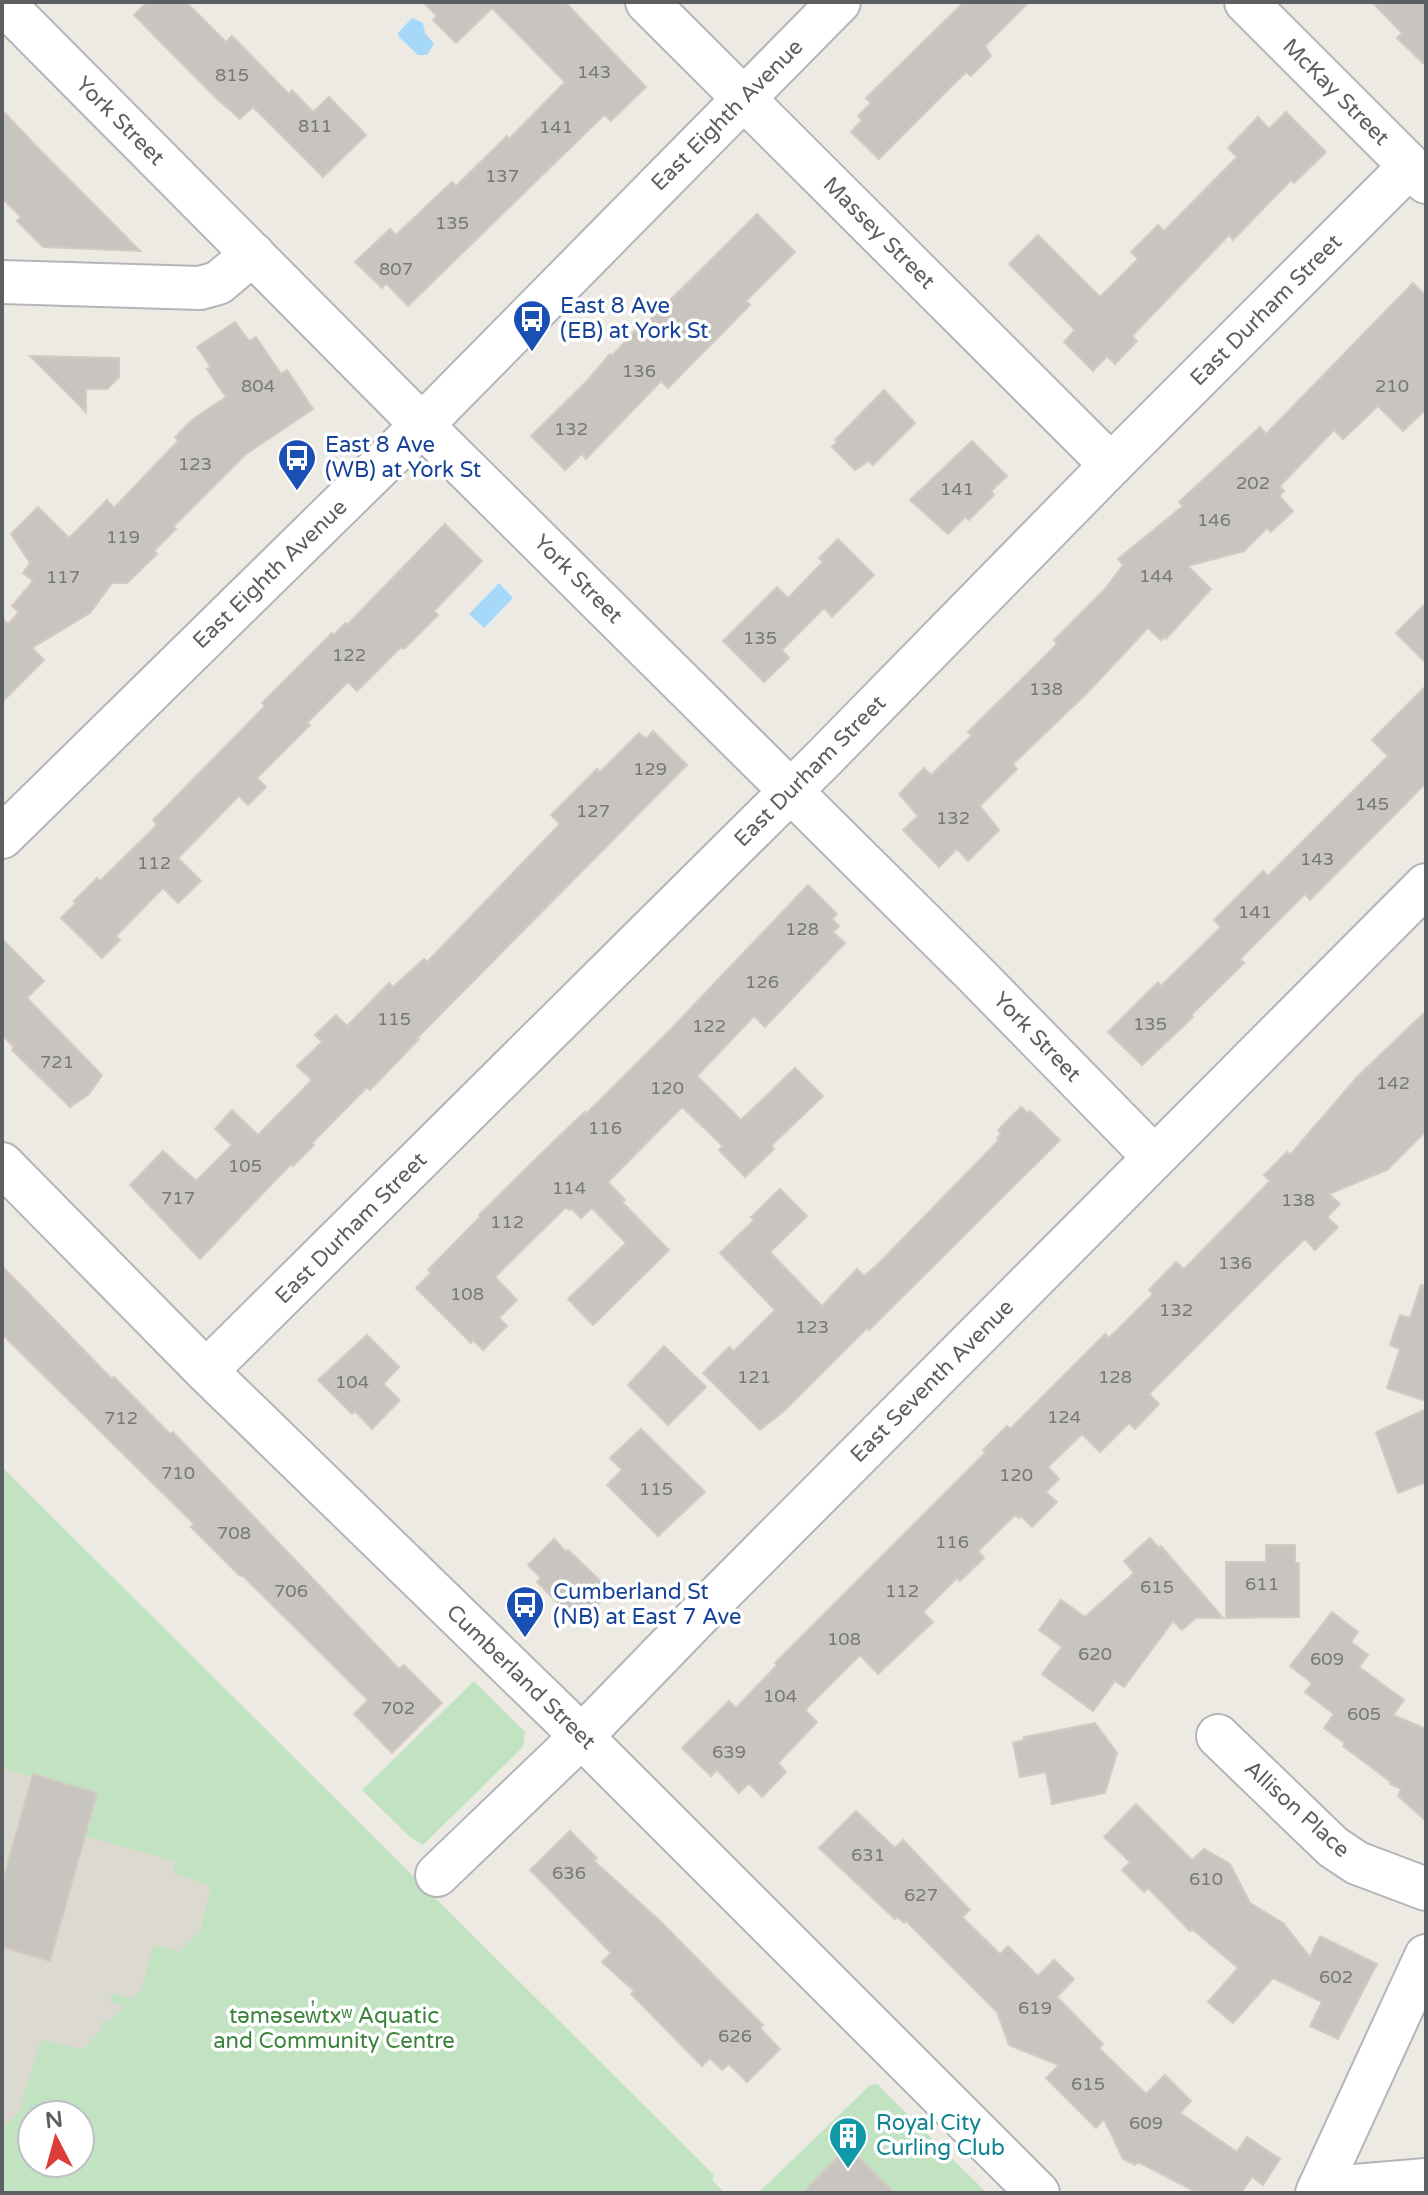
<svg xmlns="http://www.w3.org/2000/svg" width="1428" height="2195" viewBox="0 0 1428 2195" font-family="'Varela Round',sans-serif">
<rect width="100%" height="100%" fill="#edeae3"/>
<path fill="#dcd9d1" d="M 2,1768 L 202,1827 L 239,1893 L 2,2129 Z"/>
<g fill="#c2e3c1" fill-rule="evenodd">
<path d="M 2,1467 L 713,2174 L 713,2181 L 725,2193 L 2,2193 L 2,2129 L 19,2112 L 41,2040 L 83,2049 L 101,2030 L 104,2020 L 110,2021 L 125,2006 L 110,2001 L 112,1993 L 132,1999 L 141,1990 L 154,1945 L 179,1952 L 200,1931 L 211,1886 L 173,1873 L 175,1861 L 85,1836 L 95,1796 L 2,1768 ZM 32,2115 L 80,2115 L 80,2163 L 32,2163 Z"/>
<path d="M 474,1681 L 525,1732 L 523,1747 L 423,1845 L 410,1837 L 362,1790 Z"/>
<path d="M 877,2084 L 987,2193 L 758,2193 L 870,2085 Z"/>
</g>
<g fill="#a6d9f9">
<path d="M 412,18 L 423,23 L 425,33 L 434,44 L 427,55 L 418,55 L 399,37 L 398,33 Z"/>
<path d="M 499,583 L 513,598 L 484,628 L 469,614 Z"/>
</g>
<g fill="#c8c5c0" stroke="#d1cbc2" stroke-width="2">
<path d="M 147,2 L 186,2 L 226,42 L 232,36 L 289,94 L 292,90 L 313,112 L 329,97 L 366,135 L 323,177 L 253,107 L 240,119 L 216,98 L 134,15 Z"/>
<path d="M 423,2 L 565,2 L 646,87 L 611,121 L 604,115 L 408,306 L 386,283 L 382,288 L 355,262 L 390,229 L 396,235 L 452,182 L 456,186 L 507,136 L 509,139 L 565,82 L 492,8 L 456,43 L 433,20 L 437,16 Z"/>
<path d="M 964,2 L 1029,2 L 985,46 L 991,56 L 971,76 L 966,72 L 879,159 L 851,132 L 862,120 L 858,116 L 871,103 L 866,98 Z"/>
<path d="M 1372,2 L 1426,2 L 1426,66 L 1397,38 L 1402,33 Z"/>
<path d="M 2,110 L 37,147 L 140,251 L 43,247 L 17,221 L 21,217 L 2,198 Z"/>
<path d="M 1286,112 L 1326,152 L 1294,183 L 1291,180 L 1233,240 L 1229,235 L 1132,336 L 1137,341 L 1115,364 L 1107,356 L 1093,371 L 1064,342 L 1075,330 L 1009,264 L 1038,235 L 1100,297 L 1138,259 L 1131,252 L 1158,225 L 1164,231 L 1237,157 L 1228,148 L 1258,117 L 1269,129 Z"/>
<path d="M 757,214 L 795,252 L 746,301 L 750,305 L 668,388 L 661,381 L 586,459 L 582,454 L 565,470 L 531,436 L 587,381 L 610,354 L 612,356 L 639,326 L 642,328 Z"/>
<path d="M 1413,283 L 1426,296 L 1426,409 L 1403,431 L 1378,406 L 1343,439 L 1334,430 L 1280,486 L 1284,491 L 1279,496 L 1293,511 L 1271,532 L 1267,528 L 1244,551 L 1188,566 L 1211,589 L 1166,639 L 1164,637 L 1161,640 L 1148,628 L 1086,694 L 1013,764 L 1017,769 L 980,806 L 999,830 L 968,861 L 957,849 L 939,867 L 903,830 L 918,816 L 899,794 L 924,768 L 931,775 L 972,735 L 968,732 L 1057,644 L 1054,640 L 1105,589 L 1123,565 L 1118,559 L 1183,506 L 1179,502 L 1260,427 L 1266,434 Z"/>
<path d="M 235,322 L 249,341 L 256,337 L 281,374 L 287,370 L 313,409 L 245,455 L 173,527 L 176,529 L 154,551 L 157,554 L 127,583 L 112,583 L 90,613 L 32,648 L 44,660 L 2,702 L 2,618 L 8,624 L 19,612 L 12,606 L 33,581 L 23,573 L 30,563 L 11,534 L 38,507 L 69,538 L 107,500 L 114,508 L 178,441 L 175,437 L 192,420 L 226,397 L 207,369 L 211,367 L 197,347 Z"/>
<path d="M 30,356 L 119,358 L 119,377 L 107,389 L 86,389 L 86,412 Z"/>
<path d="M 884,390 L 915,423 L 873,465 L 869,461 L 855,470 L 832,447 L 837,442 L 835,440 Z"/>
<path d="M 972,441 L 1007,476 L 991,491 L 994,495 L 969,520 L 965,517 L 948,534 L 910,500 Z"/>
<path d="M 445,524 L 482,561 L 434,611 L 438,615 L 404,649 L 401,647 L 357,691 L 348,682 L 307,723 L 310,725 L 257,778 L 266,787 L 248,805 L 239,796 L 178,858 L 201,881 L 178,903 L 163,888 L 116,936 L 120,940 L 102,958 L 61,918 L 76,903 L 74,901 L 97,878 L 100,881 L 157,825 L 153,820 L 265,706 L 262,703 L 332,633 L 334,635 L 345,623 L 347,625 Z"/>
<path d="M 838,539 L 874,575 L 832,617 L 824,608 L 782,650 L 789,658 L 764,682 L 723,641 L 777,587 L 788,598 L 823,562 L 819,558 Z"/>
<path d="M 1426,603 L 1426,663 L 1396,633 Z"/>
<path d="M 1426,686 L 1426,783 L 1310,900 L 1305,894 L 1240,959 L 1244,963 L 1191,1015 L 1193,1017 L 1142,1065 L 1108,1032 L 1158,982 L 1161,986 L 1221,927 L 1214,920 L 1263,871 L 1268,876 L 1388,756 L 1372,740 Z"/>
<path d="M 653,731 L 687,765 L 417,1038 L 419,1039 L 370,1090 L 367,1087 L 312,1143 L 314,1145 L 293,1166 L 291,1164 L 200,1259 L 130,1185 L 163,1151 L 196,1181 L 232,1145 L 215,1129 L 232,1110 L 258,1135 L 312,1080 L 297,1066 L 322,1042 L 315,1035 L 336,1015 L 347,1026 L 389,983 L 393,987 L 424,959 L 427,962 L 560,824 L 551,815 L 597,769 L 600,772 L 639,733 L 646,739 Z"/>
<path d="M 808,885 L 837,914 L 832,919 L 839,926 L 833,932 L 845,943 L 765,1027 L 754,1016 L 697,1076 L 741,1120 L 795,1068 L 823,1096 L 771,1146 L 774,1149 L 745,1177 L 719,1150 L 723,1146 L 682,1107 L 608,1182 L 625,1200 L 622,1202 L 669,1250 L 593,1325 L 568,1299 L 626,1243 L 592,1208 L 581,1218 L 571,1208 L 569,1210 L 566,1207 L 495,1277 L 517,1300 L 499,1318 L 507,1326 L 483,1350 L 473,1340 L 471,1343 L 416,1288 L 431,1273 L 428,1270 L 480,1217 L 479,1215 L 555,1140 L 585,1112 L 586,1114 L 670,1030 Z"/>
<path d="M 2,939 L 44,981 L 27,998 L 102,1075 L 89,1094 L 70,1107 L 12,1050 L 14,1047 L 2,1035 Z"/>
<path d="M 1426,1011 L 1426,1131 L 1387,1170 L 1329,1194 L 1340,1204 L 1327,1217 L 1338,1227 L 1315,1250 L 1305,1239 L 1285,1258 L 1149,1394 L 1159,1404 L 1135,1429 L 1129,1423 L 1100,1452 L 1082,1434 L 1048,1467 L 1059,1479 L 1046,1492 L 1057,1502 L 1032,1527 L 1021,1516 L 1019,1518 L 1015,1515 L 978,1551 L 984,1558 L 960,1581 L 957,1578 L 923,1612 L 933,1622 L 878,1674 L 860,1655 L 805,1710 L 817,1722 L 778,1763 L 786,1772 L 762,1797 L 749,1783 L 739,1793 L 717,1770 L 711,1776 L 682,1748 L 729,1701 L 736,1708 L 777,1665 L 775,1663 L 986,1452 L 983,1450 L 1007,1426 L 1010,1429 L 1105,1334 L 1109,1338 L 1153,1294 L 1149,1290 L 1176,1262 L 1184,1269 L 1270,1181 L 1264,1175 L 1287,1152 L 1290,1155 L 1358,1076 Z"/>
<path d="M 1021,1107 L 1028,1113 L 1030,1111 L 1060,1140 L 869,1330 L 867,1328 L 784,1411 L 760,1430 L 703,1373 L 729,1347 L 734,1351 L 775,1310 L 720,1253 L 754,1220 L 751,1217 L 780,1189 L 807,1216 L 770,1252 L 822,1306 L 857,1269 L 864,1276 L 879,1263 L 999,1140 L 997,1138 L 1001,1134 L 998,1130 Z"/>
<path d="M 2,1266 L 112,1379 L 114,1377 L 170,1434 L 173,1432 L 399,1669 L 404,1665 L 442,1703 L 392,1753 L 354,1714 L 368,1700 L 242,1575 L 240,1576 L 191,1527 L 194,1524 L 2,1334 Z"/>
<path d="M 1421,1285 L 1426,1286 L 1426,1401 L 1387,1388 L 1400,1349 L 1390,1345 L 1400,1315 L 1410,1318 Z"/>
<path d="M 367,1335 L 399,1367 L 383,1384 L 400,1400 L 372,1429 L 355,1411 L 352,1414 L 318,1380 Z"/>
<path d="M 664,1346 L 706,1387 L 668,1425 L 628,1385 Z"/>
<path d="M 1426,1409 L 1426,1482 L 1398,1493 L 1376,1432 Z"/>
<path d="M 641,1429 L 705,1492 L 658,1536 L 607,1485 L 622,1470 L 610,1458 Z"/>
<path d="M 1150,1538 L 1159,1548 L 1161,1546 L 1223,1618 L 1196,1618 L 1182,1630 L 1173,1621 L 1124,1687 L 1115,1681 L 1093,1711 L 1042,1674 L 1062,1647 L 1039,1630 L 1061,1600 L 1085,1617 L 1134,1573 L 1124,1561 Z"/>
<path d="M 554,1539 L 566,1552 L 568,1550 L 611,1591 L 579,1624 L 537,1582 L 541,1578 L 528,1565 Z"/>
<path d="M 1266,1545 L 1295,1545 L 1295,1563 L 1299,1563 L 1299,1617 L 1226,1618 L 1226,1562 L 1266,1562 Z"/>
<path d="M 1332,1612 L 1358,1632 L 1351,1642 L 1368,1655 L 1359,1667 L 1404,1700 L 1393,1715 L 1426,1729 L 1426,1821 L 1398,1796 L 1401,1789 L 1390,1784 L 1391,1782 L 1343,1746 L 1345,1743 L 1324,1728 L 1334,1714 L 1305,1692 L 1312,1683 L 1290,1666 Z"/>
<path d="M 1095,1723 L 1117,1753 L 1105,1793 L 1052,1804 L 1046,1772 L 1020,1777 L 1013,1743 L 1024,1740 L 1024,1737 Z"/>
<path d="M 33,1774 L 97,1793 L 50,1961 L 2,1947 L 2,1884 Z"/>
<path d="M 1136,1804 L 1192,1860 L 1204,1849 L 1230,1864 L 1250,1903 L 1283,1923 L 1310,1957 L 1320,1936 L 1377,1964 L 1338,2039 L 1310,2026 L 1322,2002 L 1273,1978 L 1233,2023 L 1208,2002 L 1238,1968 L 1192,1929 L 1190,1931 L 1148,1888 L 1144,1892 L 1122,1870 L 1130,1862 L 1104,1837 Z"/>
<path d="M 856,1811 L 895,1848 L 903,1840 L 970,1910 L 962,1917 L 1000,1954 L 1008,1946 L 1038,1976 L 1054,1960 L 1074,1979 L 1057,1997 L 1103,2044 L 1099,2048 L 1146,2094 L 1165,2075 L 1191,2101 L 1180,2113 L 1237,2152 L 1247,2137 L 1280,2159 L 1263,2185 L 1252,2177 L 1241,2193 L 1198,2193 L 1138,2162 L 1135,2165 L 1123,2159 L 1104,2119 L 1096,2128 L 1046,2078 L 1059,2065 L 1009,2045 L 997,2012 L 906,1921 L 904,1923 L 897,1917 L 895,1919 L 819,1848 Z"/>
<path d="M 570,1831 L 597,1858 L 594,1861 L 661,1922 L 738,2000 L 763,2025 L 760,2028 L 780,2049 L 747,2082 L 729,2064 L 722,2070 L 710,2058 L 702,2066 L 631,1994 L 634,1991 L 602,1962 L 611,1953 L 530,1870 Z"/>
<path d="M 848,2146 L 894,2193 L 803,2193 Z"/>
</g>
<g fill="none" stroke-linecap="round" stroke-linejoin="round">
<defs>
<g id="minor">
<path d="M 2,2 L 422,425 L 973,972 L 1154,1157"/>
<path d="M 647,2 L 1111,465"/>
<path d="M 1246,2 L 1426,182"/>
<path d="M 2,282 L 200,288 L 218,283 L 253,254"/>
<path d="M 2,837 L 422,425 L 839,2"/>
<path d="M 2,1164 L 206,1371 L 560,1715 L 1038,2193"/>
<path d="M 206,1371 L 825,757 L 1111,465 L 1410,166"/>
<path d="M 1218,1736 L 1333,1847 L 1357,1863 L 1426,1889"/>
<path d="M 437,1875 L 582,1736 L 706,1608 L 1426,885"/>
<path d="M 1319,2189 L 1426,2180"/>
<path d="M 1317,2193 L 1426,1956"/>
</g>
</defs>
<use href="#minor" stroke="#b3b5b9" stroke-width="46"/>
<use href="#minor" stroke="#fff" stroke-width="42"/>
</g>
<defs>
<symbol id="bus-pin" viewBox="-11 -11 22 30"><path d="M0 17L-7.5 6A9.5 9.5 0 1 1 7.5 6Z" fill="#1a4fb4" stroke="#fff"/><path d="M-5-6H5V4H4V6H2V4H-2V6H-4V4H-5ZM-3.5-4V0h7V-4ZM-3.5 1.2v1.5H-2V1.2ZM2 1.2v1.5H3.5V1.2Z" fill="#fff"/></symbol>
<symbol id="building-pin" viewBox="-11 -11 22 30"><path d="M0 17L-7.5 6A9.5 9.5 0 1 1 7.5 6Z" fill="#0f9aa8" stroke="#fff"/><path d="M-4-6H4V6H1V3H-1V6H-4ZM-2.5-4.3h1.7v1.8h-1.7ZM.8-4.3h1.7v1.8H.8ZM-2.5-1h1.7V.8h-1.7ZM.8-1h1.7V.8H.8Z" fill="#fff"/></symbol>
</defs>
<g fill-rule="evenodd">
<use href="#bus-pin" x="510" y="297" width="44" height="60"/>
<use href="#bus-pin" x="275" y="436" width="44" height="60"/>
<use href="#bus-pin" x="503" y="1583" width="44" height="60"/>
<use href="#building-pin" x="826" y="2114" width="44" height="60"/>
</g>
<g text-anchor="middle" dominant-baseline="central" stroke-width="7" stroke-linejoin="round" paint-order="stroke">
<g font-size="18" fill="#76787a">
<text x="594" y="72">143</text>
<text x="232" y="75">815</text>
<text x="315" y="126">811</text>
<text x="556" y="127">141</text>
<text x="502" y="176">137</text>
<text x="452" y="223">135</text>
<text x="396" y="269">807</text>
<text x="639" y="371">136</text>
<text x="258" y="386">804</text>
<text x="1392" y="386">210</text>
<text x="571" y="429">132</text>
<text x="195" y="464">123</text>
<text x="1253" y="483">202</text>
<text x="957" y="489">141</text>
<text x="1214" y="520">146</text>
<text x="123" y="537">119</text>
<text x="1156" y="576">144</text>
<text x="63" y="577">117</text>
<text x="760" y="638">135</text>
<text x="349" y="655">122</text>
<text x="1046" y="689">138</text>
<text x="650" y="769">129</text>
<text x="1372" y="804">145</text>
<text x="593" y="811">127</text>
<text x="953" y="818">132</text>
<text x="1317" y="859">143</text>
<text x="154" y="863">112</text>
<text x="1255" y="912">141</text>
<text x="802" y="929">128</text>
<text x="762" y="982">126</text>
<text x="394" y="1019">115</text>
<text x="1150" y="1024">135</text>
<text x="709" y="1026">122</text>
<text x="57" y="1062">721</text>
<text x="1393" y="1083">142</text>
<text x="667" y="1088">120</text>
<text x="605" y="1128">116</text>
<text x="245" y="1166">105</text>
<text x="569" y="1188">114</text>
<text x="178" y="1198">717</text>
<text x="1298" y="1200">138</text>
<text x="507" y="1222">112</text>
<text x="1235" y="1263">136</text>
<text x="467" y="1294">108</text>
<text x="1176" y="1310">132</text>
<text x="812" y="1327">123</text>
<text x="754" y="1377">121</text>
<text x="1115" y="1377">128</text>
<text x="352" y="1382">104</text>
<text x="1064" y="1417">124</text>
<text x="121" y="1418">712</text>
<text x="178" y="1473">710</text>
<text x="1016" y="1475">120</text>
<text x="656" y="1489">115</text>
<text x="234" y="1533">708</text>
<text x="952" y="1542">116</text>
<text x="1262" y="1584">611</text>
<text x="1157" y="1587">615</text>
<text x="291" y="1591">706</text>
<text x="902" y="1591">112</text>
<text x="844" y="1639">108</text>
<text x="1095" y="1654">620</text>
<text x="1327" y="1659">609</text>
<text x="780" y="1696">104</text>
<text x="398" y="1708">702</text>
<text x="1364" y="1714">605</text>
<text x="729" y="1752">639</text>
<text x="868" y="1855">631</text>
<text x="569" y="1873">636</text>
<text x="1206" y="1879">610</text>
<text x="921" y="1895">627</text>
<text x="1336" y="1977">602</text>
<text x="1035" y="2008">619</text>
<text x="735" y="2036">626</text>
<text x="1088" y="2084">615</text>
<text x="1146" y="2123">609</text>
</g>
<g font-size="22" fill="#5b5f62" stroke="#fff">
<text transform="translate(1336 92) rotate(45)">McKay Street</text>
<text transform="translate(727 115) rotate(-45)">East Eighth Avenue</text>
<text transform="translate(120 121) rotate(45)">York Street</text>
<text transform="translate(879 233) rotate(45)">Massey Street</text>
<text transform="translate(1266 310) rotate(-45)">East Durham Street</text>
<text transform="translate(270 574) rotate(-44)">East Eighth Avenue</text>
<text transform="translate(578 579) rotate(45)">York Street</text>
<text transform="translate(810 771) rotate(-45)">East Durham Street</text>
<text transform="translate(1037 1037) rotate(46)">York Street</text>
<text transform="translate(351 1228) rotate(-45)">East Durham Street</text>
<text transform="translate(932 1381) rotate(-45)">East Seventh Avenue</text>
<text transform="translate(521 1677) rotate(44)">Cumberland Street</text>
<text transform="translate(1297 1809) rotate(42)">Allison Place</text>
</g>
<g font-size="22" fill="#164399" stroke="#fff" text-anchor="start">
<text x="560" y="306">East 8 Ave<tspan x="560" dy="25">(EB) at York St</tspan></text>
<text x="325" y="445">East 8 Ave<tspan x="325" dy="25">(WB) at York St</tspan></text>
<text x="553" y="1592">Cumberland St<tspan x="553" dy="25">(NB) at East 7 Ave</tspan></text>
</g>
<g font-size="22" fill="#3b823b" stroke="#fff">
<text x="334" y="2016">təməsew̓txʷ Aquatic<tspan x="334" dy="25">and Community Centre</tspan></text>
</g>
<g font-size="22" fill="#0d838f" stroke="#fff" text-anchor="start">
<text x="876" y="2123">Royal City<tspan x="876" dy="25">Curling Club</tspan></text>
</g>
</g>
<rect width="1428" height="2195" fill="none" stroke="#5b5f62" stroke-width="8"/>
<g transform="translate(56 2139) rotate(354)"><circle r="38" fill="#ffffff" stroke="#bdbfc0" stroke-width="2"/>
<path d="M0-6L14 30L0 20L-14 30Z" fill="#dd3d38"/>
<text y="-12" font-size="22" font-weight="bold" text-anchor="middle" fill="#5b5f62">N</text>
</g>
</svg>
